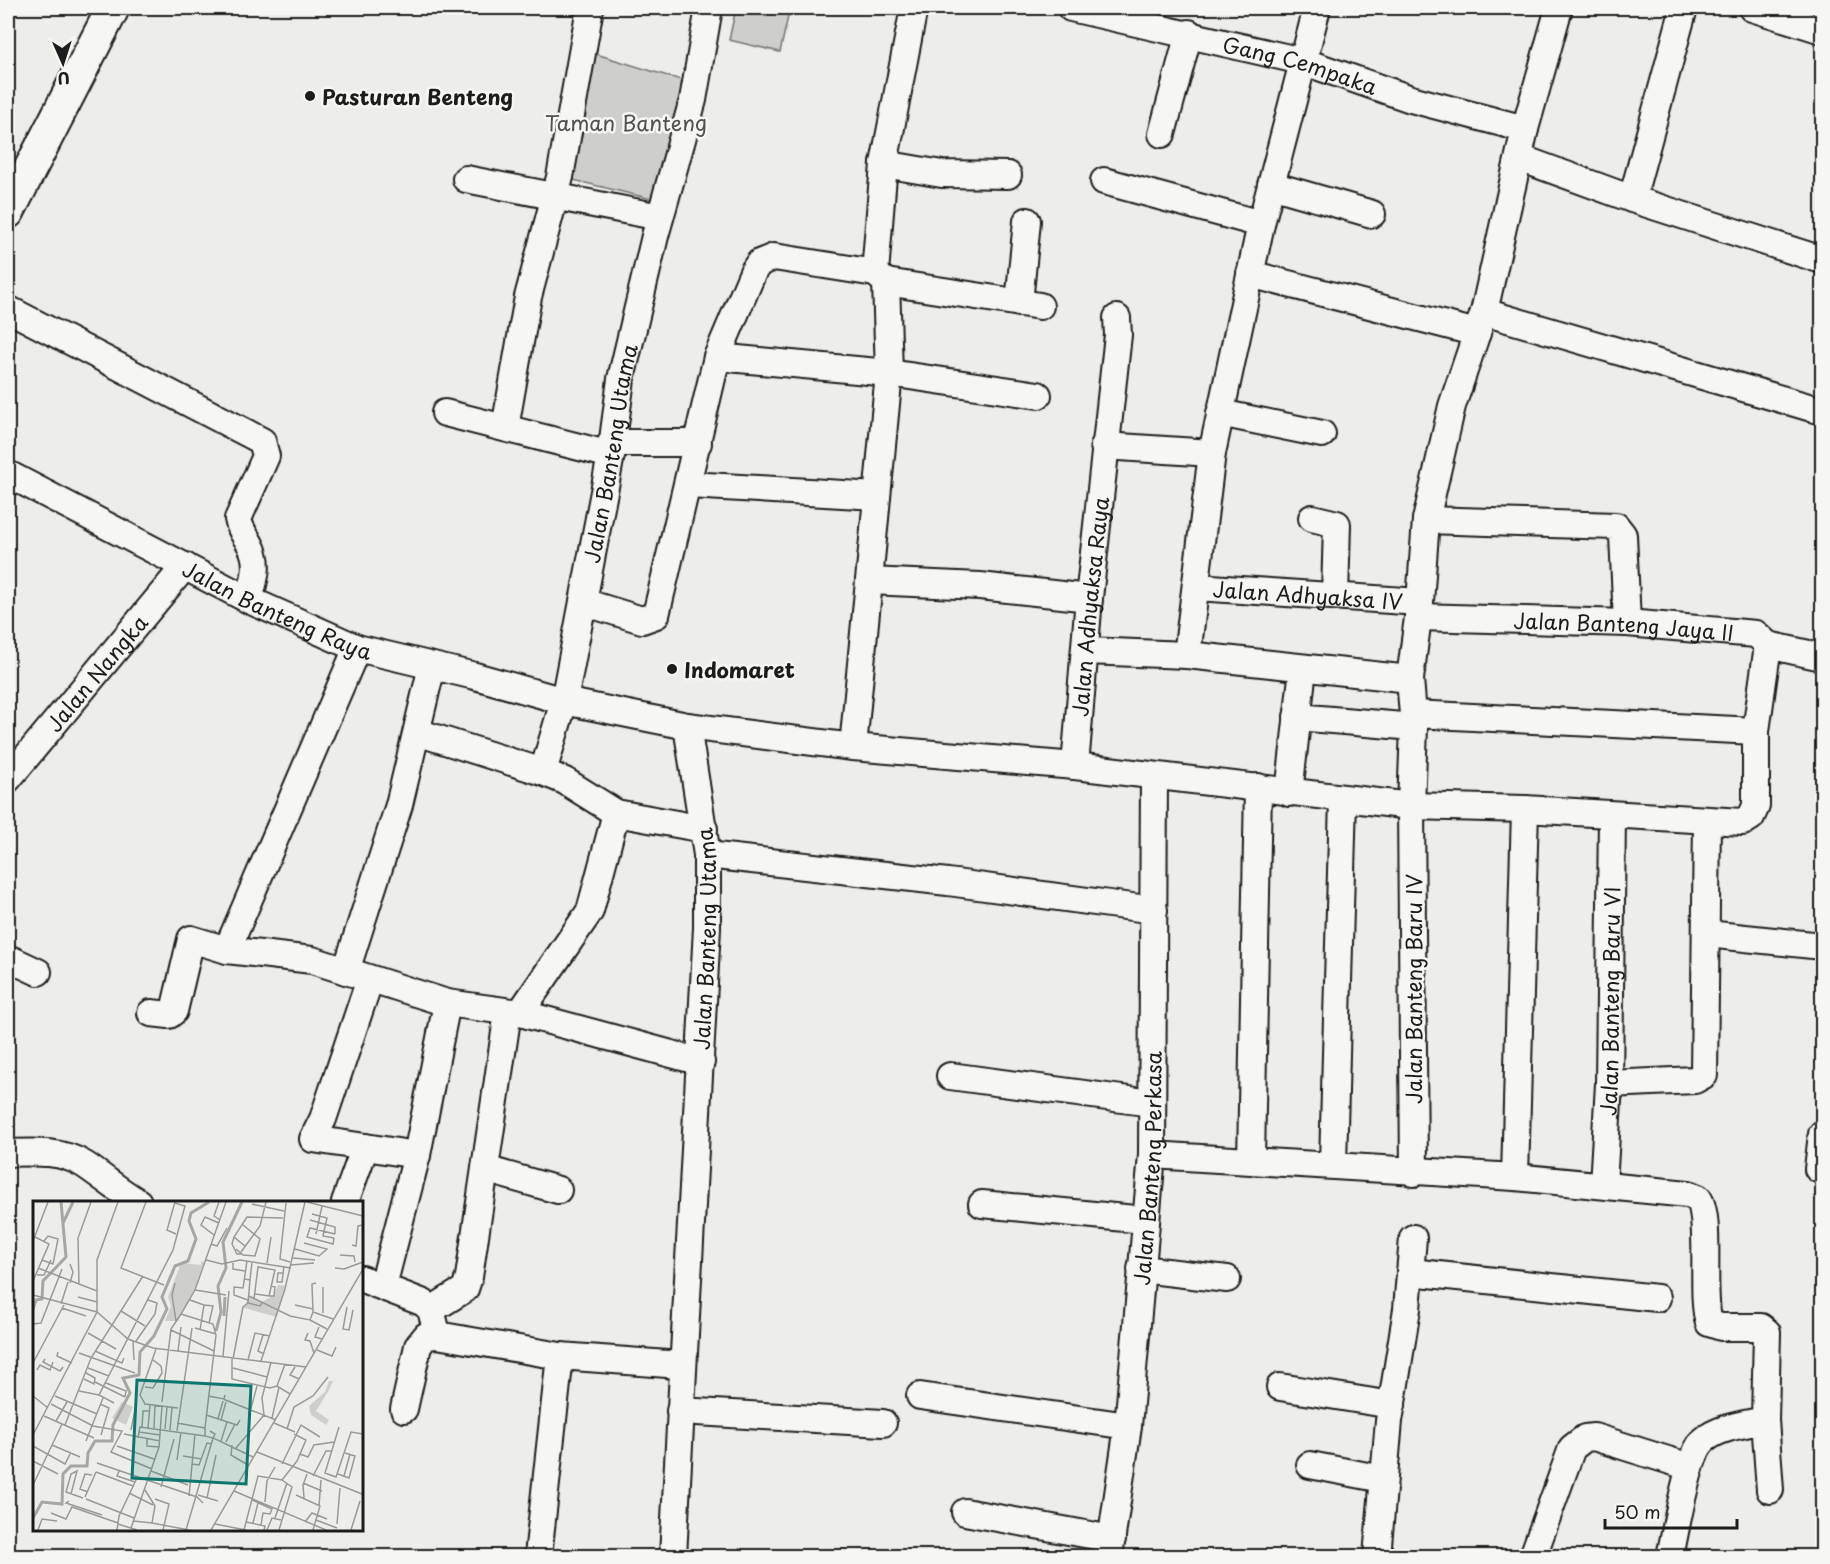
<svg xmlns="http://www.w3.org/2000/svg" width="1830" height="1564" viewBox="0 0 1830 1564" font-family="'Playpen Sans',sans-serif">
<rect width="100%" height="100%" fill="#edede9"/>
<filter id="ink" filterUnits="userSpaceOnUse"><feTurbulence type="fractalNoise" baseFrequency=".0167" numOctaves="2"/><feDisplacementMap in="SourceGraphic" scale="12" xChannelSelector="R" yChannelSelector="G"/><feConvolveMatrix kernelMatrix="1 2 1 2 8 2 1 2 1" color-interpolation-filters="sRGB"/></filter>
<g filter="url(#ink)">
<g fill="#cececb" stroke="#757574" stroke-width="1.5">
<path d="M 736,8 L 790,8 L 780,52 L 729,40 Z"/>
<path d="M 583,50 L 694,84 L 660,201 L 561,177 Z"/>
</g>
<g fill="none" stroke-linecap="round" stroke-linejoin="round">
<defs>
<g id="minor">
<path id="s1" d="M 1071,8 L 1302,61 L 1411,99 L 1525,129"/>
<path d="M 1752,8 L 1822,30"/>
<path d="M 1162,134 L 1189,33"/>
<path d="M 1520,158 L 1632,199 L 1822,260"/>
<path d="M 884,164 L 942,174 L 1008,175"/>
<path d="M 466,179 L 660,217"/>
<path d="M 1104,181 L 1261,224"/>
<path d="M 1271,185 L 1372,214"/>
<path d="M 1632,199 L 1684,8"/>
<path d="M 875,273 L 884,164 L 914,8"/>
<path d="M 1250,274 L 1477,333"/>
<path d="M 886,282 L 1040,306"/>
<path d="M 1019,303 L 1027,221"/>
<path d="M 8,309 L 262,441 L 266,456 L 238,519 C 240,530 245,535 250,544 C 261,564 254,580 249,600"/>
<path d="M 1484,312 L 1822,411"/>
<path d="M 717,357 L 889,373 L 1038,395"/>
<path d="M 445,413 L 611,455"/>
<path d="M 1220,413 L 1322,434"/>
<path d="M 505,428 L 528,297 L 560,177 L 590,8"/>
<path d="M 611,443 L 698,443"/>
<path d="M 1104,446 L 1212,453"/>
<path id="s2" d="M 8,474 L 249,600 L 357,648 L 475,676 L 564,701 L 543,772 L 565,781 L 616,813"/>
<path d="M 689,485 L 877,496"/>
<path d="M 1312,518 L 1337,524 L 1335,596"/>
<path d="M 1426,520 L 1616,526 L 1623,535 L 1627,623"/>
<path d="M 869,581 L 980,586 L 1089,598"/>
<path id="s3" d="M 1196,587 L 1420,602"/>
<path d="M 583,602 L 642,620 L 656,615 L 717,357 L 753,272 L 759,263 L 774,257 L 875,273 L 886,282 L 889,373 L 853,747"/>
<path id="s4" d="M 1418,617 L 1627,623 L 1756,634 L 1768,645 L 1822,657"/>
<path d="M 1086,651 L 1187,655 L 1410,679"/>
<path d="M 1187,655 L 1212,453 L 1261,224 L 1317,8"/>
<path d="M 1413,714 L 1756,731"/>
<path d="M 1297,717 L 1414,727"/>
<path d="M 687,726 L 853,747 L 1075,766 L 1411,806 L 1525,809 L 1743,822 L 1751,817 L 1756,806 L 1756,731 L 1768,645"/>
<path d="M 417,732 L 543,772"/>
<path id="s5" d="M 1075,766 L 1089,598 L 1118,335 L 1117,318"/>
<path id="s6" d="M 8,779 L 185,566"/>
<path d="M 1289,793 L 1303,668"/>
<path d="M 707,855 L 948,882 L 1154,910"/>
<path d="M 1707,934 L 1822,946"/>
<path d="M 227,950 L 357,648"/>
<path d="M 8,958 L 38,972"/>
<path d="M 346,971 L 399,805 L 432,666"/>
<path d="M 370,979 L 323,1119 L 313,1139 L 417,1155"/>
<path d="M 151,1013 L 169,1015 L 174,1011 L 191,939 L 227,950 L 312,960 L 447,1003 L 520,1013 L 701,1062"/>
<path d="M 520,1013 L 590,911 L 616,813 L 704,829"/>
<path d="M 950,1076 L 1152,1103"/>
<path d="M 1609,1084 L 1695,1080 L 1704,1075 L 1707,820"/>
<path d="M 8,1153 C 33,1152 62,1150 85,1165 C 103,1177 119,1191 138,1202"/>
<path d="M 1152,1155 L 1515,1177 L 1688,1194 L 1698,1198 C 1712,1216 1700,1294 1709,1323 L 1721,1327 L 1761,1327 L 1767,1332 L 1765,1420 C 1746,1424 1718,1427 1703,1441 C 1687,1457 1676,1531 1670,1556"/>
<path d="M 1251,1160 L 1258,787"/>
<path d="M 1333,1164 L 1343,799"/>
<path d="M 485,1169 L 558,1190"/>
<path d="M 1818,1169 L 1822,1134"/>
<path d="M 1414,1173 L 1411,806 L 1414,727 L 1410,679 L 1420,602 L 1426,520 L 1452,406 L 1484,312 L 1525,129 L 1559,8"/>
<path d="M 1515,1177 L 1525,809"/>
<path id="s7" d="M 1603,1185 L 1609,1084 L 1612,816"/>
<path d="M 345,1202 L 365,1147"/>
<path d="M 982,1204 L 1145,1220"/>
<path d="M 1141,1269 L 1227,1279"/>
<path d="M 1410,1272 L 1657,1298"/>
<path d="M 362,1279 L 424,1303 L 431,1310 L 435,1325"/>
<path d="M 383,1286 L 417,1155 L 447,1003"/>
<path d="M 431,1310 L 465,1289 L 469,1277 L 508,1012"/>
<path d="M 1280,1387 L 1392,1405"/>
<path d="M 920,1396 L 1128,1426"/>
<path d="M 404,1409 L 418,1346 L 426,1336 L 437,1335 L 560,1356 L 681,1365"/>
<path d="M 680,1411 L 883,1423"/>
<path d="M 1765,1420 L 1770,1490"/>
<path d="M 1310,1465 L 1383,1479"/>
<path d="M 965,1512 L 1112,1539"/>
<path d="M 538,1556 L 560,1356"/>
<path id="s8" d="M 673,1556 L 707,928 L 707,855 L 687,726 L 564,701 L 611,455 L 621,379 L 655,236 L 693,100 L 709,8"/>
<path id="s9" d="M 1109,1556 L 1128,1426 L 1152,1155 L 1154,777"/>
<path d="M 1377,1556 L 1389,1421 L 1407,1309 L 1413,1238"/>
<path d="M 1533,1556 L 1572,1448 L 1585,1438 L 1594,1437 L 1690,1467"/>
</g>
<path id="major" d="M 8,212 L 113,8"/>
</defs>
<use href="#minor" stroke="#1c1c1c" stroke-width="30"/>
<use href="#major" stroke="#1c1c1c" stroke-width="36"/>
<use href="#minor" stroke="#f6f6f2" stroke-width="26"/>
<use href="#major" stroke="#f6f6f2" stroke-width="32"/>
</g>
</g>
<g fill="#1c1c1c" stroke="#f6f6f2" stroke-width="2">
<circle cx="310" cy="96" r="6"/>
<circle cx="672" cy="669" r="6"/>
</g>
<g text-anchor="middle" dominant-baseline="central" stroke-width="5" stroke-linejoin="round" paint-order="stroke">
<g font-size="21" fill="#1c1c1c" stroke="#f6f6f2">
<text stroke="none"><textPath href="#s1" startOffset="236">Gang Cempaka</textPath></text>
<text stroke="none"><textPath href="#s8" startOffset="1210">Jalan Banteng Utama</textPath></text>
<text stroke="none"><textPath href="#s3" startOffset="112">Jalan Adhyaksa IV</textPath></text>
<text stroke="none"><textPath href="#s5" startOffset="160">Jalan Adhyaksa Raya</textPath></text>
<text stroke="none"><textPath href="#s2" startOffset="302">Jalan Banteng Raya</textPath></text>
<text stroke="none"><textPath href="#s4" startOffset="206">Jalan Banteng Jaya II</textPath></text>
<text stroke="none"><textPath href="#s6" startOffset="138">Jalan Nangka</textPath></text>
<text stroke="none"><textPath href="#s8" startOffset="618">Jalan Banteng Utama</textPath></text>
<text transform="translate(1413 989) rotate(-90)">Jalan Banteng Baru IV</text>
<text stroke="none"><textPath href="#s7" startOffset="184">Jalan Banteng Baru VI</textPath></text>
<text stroke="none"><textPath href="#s9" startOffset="390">Jalan Banteng Perkasa</textPath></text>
</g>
<g font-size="21" font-weight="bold" fill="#1c1c1c" stroke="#f6f6f2" text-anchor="start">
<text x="322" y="96">Pasturan Benteng</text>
<text x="684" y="669">Indomaret</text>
</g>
<g font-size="21" fill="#515151" stroke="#f6f6f2">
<text x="626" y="122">Taman Banteng</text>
</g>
</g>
<g transform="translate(33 1201)">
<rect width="330" height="330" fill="#edede9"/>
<path d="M 168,60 L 171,61 L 163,85 L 145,120 L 132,120 L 138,105 L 135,96 L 148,62 L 168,64 ZM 245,84 L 253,85 L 244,116 L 211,107 L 216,95 L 229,101 L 241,94 ZM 296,180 L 300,180 L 296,189 L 283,210 L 296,219 L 293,224 L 278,214 L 276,205 L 292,191 ZM 89,201 L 100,206 L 93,224 L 79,217 Z" fill="#cececb"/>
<path fill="none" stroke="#a6a6a3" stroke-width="3" d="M 30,22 L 40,1M 0,108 L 3,99 L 9,98 L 10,80 L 33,56 L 28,1M 191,115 L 192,96M 183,130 L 188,111 L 185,85 L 193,67 L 190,41 L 209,1M 0,317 L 9,301 L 29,303 L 30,273 L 38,265 L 54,265 L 55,252 L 62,240 L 79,240 L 80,224 L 97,192 L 90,177 L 106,174 L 107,151 L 121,135 L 134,108 L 129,96 L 142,65 L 155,60 L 163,38 L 156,20 L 158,12 L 176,1"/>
<path fill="none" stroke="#999997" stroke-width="1.5" d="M 113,1 L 88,67 L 131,84M 142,1 L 134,29 L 143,33M 186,1 L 181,15 L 187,19M 274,1 L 330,15M 253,2 L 247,58 L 257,61M 219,3 L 251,10M 279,13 L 294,17 L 290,35 L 301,37M 277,19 L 302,26 L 302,33M 283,33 L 289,5M 181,34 L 168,24 L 172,16 L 186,22M 201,36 L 199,43 L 204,53 L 209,53M 301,37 L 300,43 L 274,36 L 277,27 L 302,33M 0,40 L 15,1M 178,43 L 184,45 L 194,27M 319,44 L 323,45 L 325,25 L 330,24M 212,45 L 201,36 L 214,16 L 250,17M 203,48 L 210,54 L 222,55 L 227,38 L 209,23M 262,48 L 286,55 L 294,48 L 271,42M 208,51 L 227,25 L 233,1M 307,54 L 321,55 L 322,61M 260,57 L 282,59M 9,59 L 20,63 L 25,38 L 15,35 L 11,40M 173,59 L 189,63 L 207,59 L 258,67M 214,60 L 210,87 L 201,86 L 201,94 L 215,99M 200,62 L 200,68 L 212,70M 234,62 L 238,36M 37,63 L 40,71 L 37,82M 258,64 L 281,62M 5,67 L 64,90M 302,67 L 311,68 L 330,61M 250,72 L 245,72 L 244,81 L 249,81 L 251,65M 4,74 L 11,74 L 18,59M 212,78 L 217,79 L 219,61M 217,79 L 215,102 L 227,105 L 229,102M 0,80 L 16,43 L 2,36M 142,82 L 139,94 L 143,120M 46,84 L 45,37 L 58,1M 162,89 L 193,94M 222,93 L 236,95 L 241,73M 0,94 L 64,111 L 95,138 L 120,147 L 273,166M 216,95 L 257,115 L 277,119 L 280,111 L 300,118M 236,95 L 241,95 L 242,86 L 238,85M 45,96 L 64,101M 221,98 L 225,66 L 242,69 L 241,73M 157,99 L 171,104 L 167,129M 28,103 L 35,81M 171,104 L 180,105 L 176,122M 262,104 L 280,108M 314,106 L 310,128 L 316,129 L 320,109M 29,107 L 53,115M 88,110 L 112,125M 280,111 L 279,83 L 283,82M 290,112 L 290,86M 277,119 L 294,128M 0,123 L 8,122 L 29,68M 286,126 L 282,136 L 289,138M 162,127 L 183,133M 138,129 L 181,150M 55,132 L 83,148M 275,132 L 272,139 L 277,140 L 281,152M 230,134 L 225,150 L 231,153M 100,140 L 101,159M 103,140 L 122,113 L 124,102 L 115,99M 123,148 L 107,194 L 112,203 L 145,207M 284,149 L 299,155 L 303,146M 62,150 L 89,162 L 91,157M 145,150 L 148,126M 25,151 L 24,155 L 39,162M 46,152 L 102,172M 190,155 L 196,90M 12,158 L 10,161 L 27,170 L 30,166M 199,158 L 199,178 L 237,187 L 244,185 L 257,193M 200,158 L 210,106 L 215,102M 215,159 L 222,132 L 237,135M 228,160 L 252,88 L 272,1M 0,162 L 31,104M 262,166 L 257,174 L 266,178M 55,167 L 76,175M 200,167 L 234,176M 4,169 L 7,164 L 17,169 L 20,161M 51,178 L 61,183 L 62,177 L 53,172M 62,181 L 92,196M 73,182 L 93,190 L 92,196M 244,185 L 252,163M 112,186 L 120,187 L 129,172 L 128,165 L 120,159M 46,190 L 66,194M 0,195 L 15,207M 22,195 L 64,213M 175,195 L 191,198 L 192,194M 190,198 L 243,219M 129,201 L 138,128 L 148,113M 81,202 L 66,194 L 140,49 L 152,5 L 142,2M 18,203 L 60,225 L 89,230 L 78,251 L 119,268M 67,203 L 76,207 L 68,234M 217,211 L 224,185M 173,214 L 204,224 L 207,219M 231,214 L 229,197 L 238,161M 11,215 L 61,237M 239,217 L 246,186M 185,218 L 190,200M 188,219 L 193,201M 23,220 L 34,201M 144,222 L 172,227M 241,222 L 262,231M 32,224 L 58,157 L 110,75M 109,226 L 110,210 L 116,210M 306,226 L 292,272 L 303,276 L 318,231 L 330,233M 115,227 L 117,204M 121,227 L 122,204M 132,228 L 134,206M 254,228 L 261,206 L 280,195 L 295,176M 98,229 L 103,204M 137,229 L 139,206M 144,230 L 159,127M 177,230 L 182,233 L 180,237 L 220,256M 106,231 L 127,234M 91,233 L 127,240M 0,234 L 64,111 L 64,59 L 85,1M 105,237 L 107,226 L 172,235M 114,238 L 114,245 L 126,246M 53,240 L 70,197M 188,240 L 194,221M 193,241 L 202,223M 19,244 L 47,256M 199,244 L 198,254 L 215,264M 0,245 L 32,263 L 38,251M 84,245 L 121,258M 203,247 L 231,214M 224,251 L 329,293M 267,253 L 275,256 L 281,244 L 301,241M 150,255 L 169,258M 144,259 L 148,231M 0,260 L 25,273M 64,262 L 164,296 L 170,302M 159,263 L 166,264 L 174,242 L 179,243M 249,263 L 268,224 L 287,236M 86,270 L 84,275 L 102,281M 118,270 L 155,284M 63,271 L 100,285M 305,273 L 316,277 L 322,255 L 312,252M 280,275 L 293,250 L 299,250M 311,275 L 317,253M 270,282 L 289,290M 0,284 L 29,223M 128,286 L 141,238M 201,290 L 293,329M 55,291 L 47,288 L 52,273 L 59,274M 96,292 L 120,304M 38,293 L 44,270 L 38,273 L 33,291 L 50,297M 165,294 L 185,300M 263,294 L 287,305 L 280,329M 156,295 L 162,233M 52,296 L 63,271M 174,297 L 183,254M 271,297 L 270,284 L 274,273M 53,298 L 101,317M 122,298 L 136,303 L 130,329M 219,299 L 239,308 L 237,313 L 230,312 L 228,324M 36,300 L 33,302 L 69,314M 232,301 L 234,280 L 242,266M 286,305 L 288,279M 18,312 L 33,318 L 39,306 L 85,322M 242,317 L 254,282M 283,319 L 304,327M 100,320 L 119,322 L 122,305 L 112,289M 213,321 L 232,325 L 231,329M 272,321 L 279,312 L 294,318M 119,322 L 156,329M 220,322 L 225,302M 85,323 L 104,329M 182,323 L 213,329M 304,323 L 307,287M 98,327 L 126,246 L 129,205M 5,329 L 9,318 L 24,320M 84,329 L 86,315 L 104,277M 153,329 L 180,237 L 172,235 L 172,227 L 183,134 L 180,123 L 148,113 L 162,89 L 193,1M 178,329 L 330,68M 211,329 L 225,275 L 249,279 L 264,260 L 273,239 L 261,233M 234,329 L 239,317 L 248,319M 246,329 L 259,286 L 249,279M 318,329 L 327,300"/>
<path fill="#0f766e" fill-opacity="0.15" stroke="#0f766e" stroke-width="3" d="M 104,179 L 218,185 L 213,283 L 99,277 Z"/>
<rect width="330" height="330" fill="none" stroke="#1c1c1c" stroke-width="3"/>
</g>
<rect width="1830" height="1564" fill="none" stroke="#f6f6f2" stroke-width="30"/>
<rect x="15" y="15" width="1800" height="1534" fill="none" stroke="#1c1c1c" stroke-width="2" filter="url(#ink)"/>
<g transform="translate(63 63) rotate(177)" stroke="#f6f6f2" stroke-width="4.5" paint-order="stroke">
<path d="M0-4.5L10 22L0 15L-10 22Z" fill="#1c1c1c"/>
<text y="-9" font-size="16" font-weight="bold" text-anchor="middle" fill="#1c1c1c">U</text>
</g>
<path d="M1605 1519v9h132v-9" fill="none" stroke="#1c1c1c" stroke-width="3"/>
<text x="1614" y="1519" font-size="18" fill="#1c1c1c" stroke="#f6f6f2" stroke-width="4.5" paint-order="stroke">50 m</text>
</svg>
